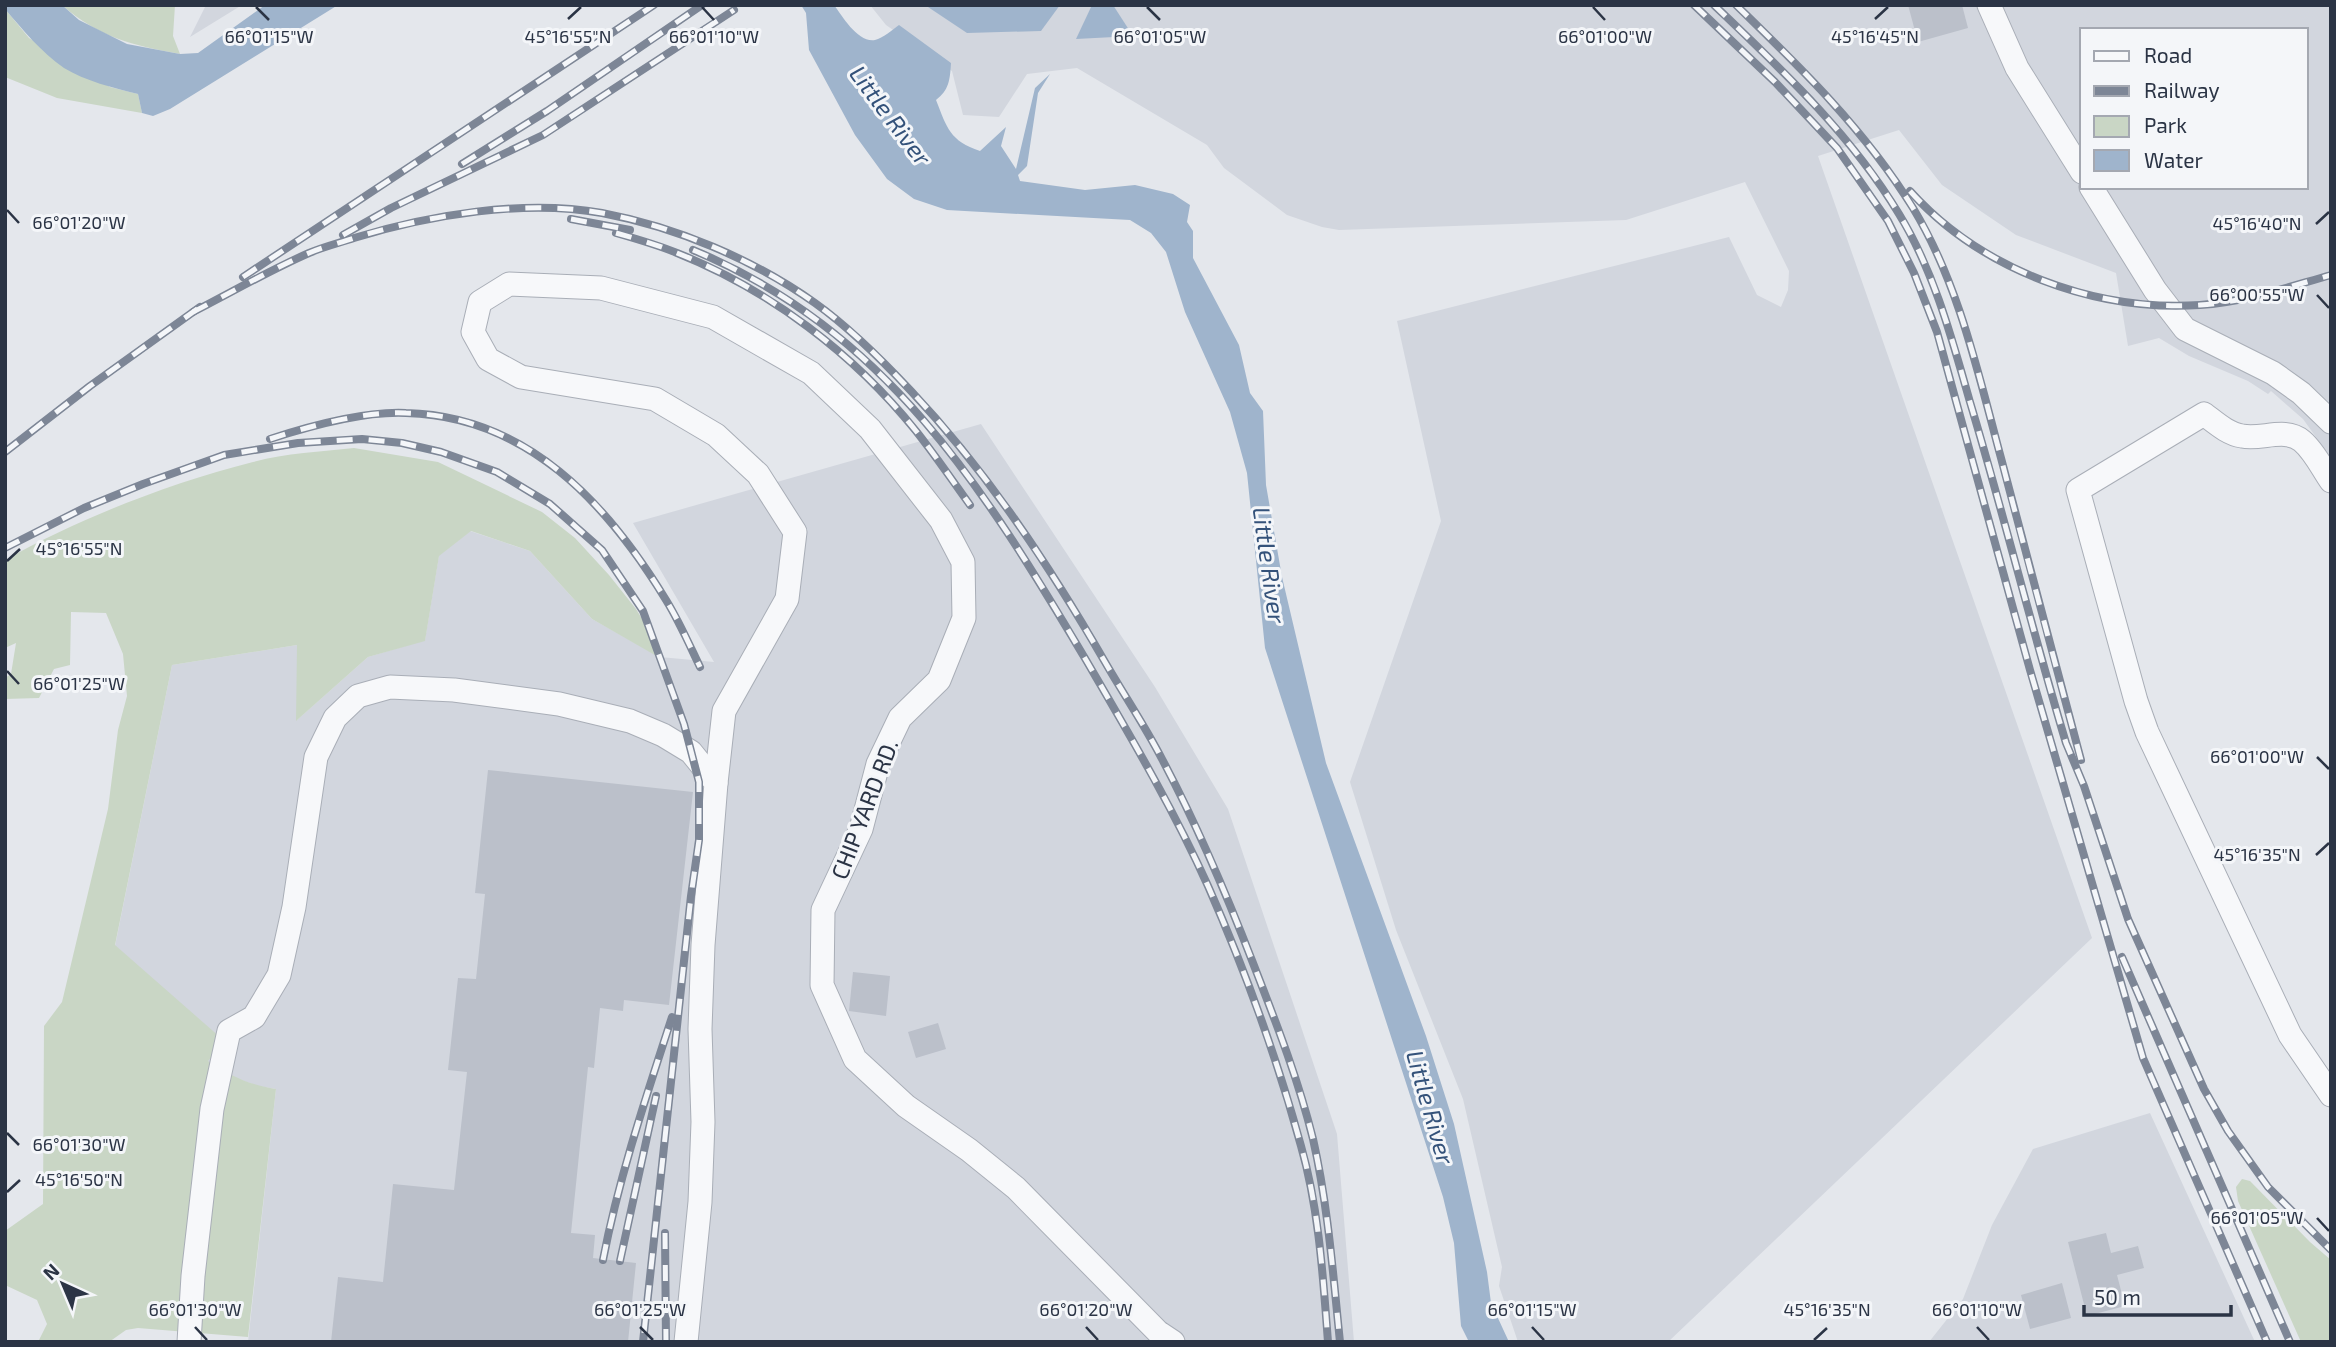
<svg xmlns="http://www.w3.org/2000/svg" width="2336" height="1347" viewBox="0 0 2336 1347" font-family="'Exo 2',sans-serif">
<rect width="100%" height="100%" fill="#e4e7ec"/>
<g fill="#d2d6de" fill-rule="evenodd">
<path d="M 206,5 L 242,5 L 190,37 Z"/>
<path d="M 870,5 L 2331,5 L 2331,458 L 2303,419 L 2271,391 L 2268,394 L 2248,381 L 2189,356 L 2159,338 L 2128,346 L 2116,273 L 2016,235 L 1942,185 L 1899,130 L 1818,156 L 2092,938 L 1668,1342 L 1518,1342 L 1499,1286 L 1502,1267 L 1463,1099 L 1396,930 L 1350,782 L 1441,521 L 1397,321 L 1729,237 L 1757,295 L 1781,307 L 1788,290 L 1789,271 L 1745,182 L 1626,220 L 1339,230 L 1322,227 L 1287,215 L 1224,168 L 1207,145 L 1077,68 L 1027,74 L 999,117 L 963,115 L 952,71 L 886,25 ZM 2082,30 L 2306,30 L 2306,187 L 2082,187 Z"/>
<path d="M 981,424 L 1155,687 L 1228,809 L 1337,1134 L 1354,1342 L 248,1342 L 276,1089 L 258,1086 L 229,1076 L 207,1061 L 219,1049 L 115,946 L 172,665 L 297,645 L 297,720 L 368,657 L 425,640 L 439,555 L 470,531 L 530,551 L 592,619 L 660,657 L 714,662 L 633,523 Z"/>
<path d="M 2150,1113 L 2255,1342 L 1929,1342 L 1963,1299 L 1992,1225 L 2033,1149 Z"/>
</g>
<g fill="#c9d6c5">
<path d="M 62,5 L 175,5 L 173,36 L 180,54 C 132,45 100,38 62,5 Z"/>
<path d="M 5,9 L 29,38 L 110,87 L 138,94 L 142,113 L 57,98 L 5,77 Z"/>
<path d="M 354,448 L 438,462 L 542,512 L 575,538 L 609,575 L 636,609 L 653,637 L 660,658 L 592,619 L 530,551 L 471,531 L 439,556 L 425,641 L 368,657 L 296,721 L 297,645 L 172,665 L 115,945 L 221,1038 L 219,1049 L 208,1061 C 230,1076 250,1085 276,1089 L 248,1337 L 138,1328 L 126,1330 L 109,1342 L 38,1342 L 47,1324 L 37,1300 L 5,1285 L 5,1231 L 43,1204 L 44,1026 L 62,1002 L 108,809 L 118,730 L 127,696 L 123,654 L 106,613 L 71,612 L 70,665 L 54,669 L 39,698 L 5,699 L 5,678 L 11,674 L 16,643 L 5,648 L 5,560 C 80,518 170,483 253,462 C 285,453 321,452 354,448 Z"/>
<path d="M 2242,1179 L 2250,1181 L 2310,1242 L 2331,1260 L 2331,1342 L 2301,1342 L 2238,1201 L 2236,1187 Z"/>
</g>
<g fill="#9fb4cc">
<path d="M 5,5 L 62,5 L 79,20 L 127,44 L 180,54 L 198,53 L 265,5 L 338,5 L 170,109 L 153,116 L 142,113 L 138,94 C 114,88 85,81 64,68 C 41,52 23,30 5,9 Z"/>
<path d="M 801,5 L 834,5 C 843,17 858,43 875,40 C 883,38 892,30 899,25 L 951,63 C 950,80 949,90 936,100 C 947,128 950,141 980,151 L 1006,127 L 1001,146 L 1016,169 L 1035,88 L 1050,74 L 1038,93 L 1027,166 L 1018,175 L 1020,181 L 1085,190 L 1135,185 L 1173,194 L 1190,205 L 1187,222 L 1193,231 L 1193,258 L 1239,345 L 1250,393 L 1263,411 L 1266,485 L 1282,577 L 1326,763 L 1426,1036 L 1454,1124 L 1487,1272 L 1491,1303 L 1509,1342 L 1469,1342 L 1461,1326 L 1454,1243 L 1443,1197 L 1265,648 L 1247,473 L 1230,412 L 1185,312 L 1166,252 L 1151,233 L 1130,220 L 947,210 L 914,199 L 887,179 L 855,135 L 809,50 L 806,13 Z"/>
<path d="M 925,5 L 1060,5 L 1041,31 L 967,33 Z"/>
<path d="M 1092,5 L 1113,5 L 1133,36 L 1076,39 Z"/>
</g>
<g fill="#bbc0ca">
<path d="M 1908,5 L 1962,5 L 1968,28 L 1918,42 Z"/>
<path d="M 488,770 L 693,792 L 669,1005 L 624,1000 L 623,1011 L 600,1008 L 594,1068 L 588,1067 L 571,1233 L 595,1235 L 593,1258 L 636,1263 L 628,1342 L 331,1342 L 338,1277 L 383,1282 L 393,1184 L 454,1190 L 467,1072 L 448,1070 L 458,978 L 476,979 L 485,894 L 475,893 Z"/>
<path d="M 853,972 L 890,976 L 886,1016 L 849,1011 Z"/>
<path d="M 938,1023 L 946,1049 L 916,1058 L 908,1032 Z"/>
<path d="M 2106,1233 L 2111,1253 L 2138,1246 L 2144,1268 L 2117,1275 L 2125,1306 L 2087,1316 L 2068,1242 Z"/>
<path d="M 2062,1283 L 2071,1318 L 2030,1329 L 2021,1295 Z"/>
</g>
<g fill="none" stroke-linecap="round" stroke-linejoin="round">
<defs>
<g id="minor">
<path d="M 1989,5 L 2017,68 L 2082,172"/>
<path d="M 2091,187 L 2155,290 L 2185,329 L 2273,373 L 2301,393 L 2331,422"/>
<path d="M 2331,481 C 2322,468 2314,451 2302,441 C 2285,427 2262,440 2242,436 C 2228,434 2216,423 2204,414 L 2078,490 L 2136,701 L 2147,732 L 2290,1035 L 2331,1095"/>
<path d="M 716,783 L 724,711 L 787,599 L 795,532 L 758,474 L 716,435 L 655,399 L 521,377 L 488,359 L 473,332 L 480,302 L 509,284 L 601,288 L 713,317 L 811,373 L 870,429 L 941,520 L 963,562 L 964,618 L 939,680 L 900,718 L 878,764 L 861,829 L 823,910 L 822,985 L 855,1059 L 906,1106 L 969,1150 L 1016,1188 L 1158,1332 L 1173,1342"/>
<path d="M 189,1342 L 193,1276 L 212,1109 L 229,1031 L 254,1017 L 279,975 L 294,907 L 316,757 L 335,718 L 358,696 L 390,687 L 454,690 L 559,704 L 630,721 L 663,735 L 691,752 L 716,783 L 703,945 L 700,1029 L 703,1122 L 700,1202 L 686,1342"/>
</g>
</defs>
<use href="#minor" stroke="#a9aeb7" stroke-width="25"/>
<use href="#minor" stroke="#f7f8fa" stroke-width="23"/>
<defs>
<g id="rail">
<path d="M 1694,5 L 1775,82 L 1837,148 L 1888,221 L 1914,273 L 1937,332 L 2030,670 L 2143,1058 L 2267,1342"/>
<path d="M 1714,5 C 1782,70 1850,133 1899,214 C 1934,271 1952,339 1970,402 C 2004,515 2032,630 2066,743 L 2084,786 L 2128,919 L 2204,1089 L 2228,1131 L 2268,1187 L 2331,1250"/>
<path d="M 1736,5 C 1801,68 1865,130 1913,208 C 1959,284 1978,373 2001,458 C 2027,558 2054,659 2081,760"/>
<path d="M 462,164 L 547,111 L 702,5"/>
<path d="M 1910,191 C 1981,270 2095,312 2200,305 C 2245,302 2288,287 2331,275"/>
<path d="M 571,219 L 630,230"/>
<path d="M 616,233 C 637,239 658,245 677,253 C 770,290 854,354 916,431 C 935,455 952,480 970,505"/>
<path d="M 343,235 L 391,208 L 543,135 L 734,10"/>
<path d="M 693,250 C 886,330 984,488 1086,660 C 1129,734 1173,808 1208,886 C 1245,970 1277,1058 1301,1146 C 1319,1209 1323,1277 1328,1342"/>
<path d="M 243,277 L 654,5"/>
<path d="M 193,312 C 232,292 270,270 309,253 C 323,247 339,243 354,238 C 429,215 523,199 602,213 C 676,227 753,259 815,303 C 850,328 881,359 911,391 C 988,473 1049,565 1105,662 C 1124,695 1145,726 1162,759 C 1197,825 1226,893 1253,963 C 1275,1020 1298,1078 1313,1139 C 1328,1205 1333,1274 1340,1342"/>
<path d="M 270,439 C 310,426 364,411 406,413 C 527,416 607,503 666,600 C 679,621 689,644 700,667"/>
<path d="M 5,452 L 90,386 L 200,307"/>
<path d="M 5,548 L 84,508 L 143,484 L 224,455 L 298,443 L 362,439 L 402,443 L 441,452 L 497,472 L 550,504 L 602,550 L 643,611 L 684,724 L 699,782 L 699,840 L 691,896 L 643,1342"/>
<path d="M 2122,957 L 2290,1342"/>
<path d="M 665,1233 L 666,1342"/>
<path d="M 603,1260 C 619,1177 646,1097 672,1017"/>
<path d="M 620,1261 L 656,1096"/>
</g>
</defs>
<use href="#rail" stroke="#7d8696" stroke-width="8"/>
<use href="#rail" stroke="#f4f6f9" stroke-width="5" stroke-dasharray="16" stroke-linecap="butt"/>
</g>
<path fill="none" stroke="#2b3445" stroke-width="2.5" d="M 256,7 L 269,20M 702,7 L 714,20M 1147,7 L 1160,20M 1593,7 L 1605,20M 568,19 L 581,7M 1875,19 L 1888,7M 7,210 L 19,223M 2316,224 L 2329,212M 2317,295 L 2329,308M 7,561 L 20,549M 7,671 L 19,684M 2317,757 L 2329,769M 2316,855 L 2329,843M 7,1133 L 19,1145M 7,1192 L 20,1180M 2317,1218 L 2329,1231M 195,1327 L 207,1340M 640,1327 L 653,1340M 1086,1327 L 1098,1340M 1532,1327 L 1544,1340M 1977,1327 L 1989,1340M 1814,1340 L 1827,1328"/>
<g text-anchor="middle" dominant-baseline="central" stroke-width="6" stroke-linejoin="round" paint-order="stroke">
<g font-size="23" fill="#2b3445" stroke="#f4f6f9">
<text transform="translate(864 809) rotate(-69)">CHIP YARD RD.</text>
</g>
<g font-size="24" font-style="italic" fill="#34527a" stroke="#f4f6f9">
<text transform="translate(891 115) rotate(53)">Little River</text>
<text transform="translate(1270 565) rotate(82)">Little River</text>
<text transform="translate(1431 1107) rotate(74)">Little River</text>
</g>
</g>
<g font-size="18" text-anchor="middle" fill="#2b3445" stroke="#f4f6f9" stroke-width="6" stroke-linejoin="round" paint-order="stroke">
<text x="568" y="43">45°16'55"N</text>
<text x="1875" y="43">45°16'45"N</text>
<text x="1605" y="43">66°01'00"W</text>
<text x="269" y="43">66°01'15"W</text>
<text x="714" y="43">66°01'10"W</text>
<text x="1160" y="43">66°01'05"W</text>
<text x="79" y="229">66°01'20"W</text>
<text x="2257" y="230">45°16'40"N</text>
<text x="2257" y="301">66°00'55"W</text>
<text x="79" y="555">45°16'55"N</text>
<text x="79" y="690">66°01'25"W</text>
<text x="2257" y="763">66°01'00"W</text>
<text x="2257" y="861">45°16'35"N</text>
<text x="79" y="1151">66°01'30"W</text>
<text x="79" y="1186">45°16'50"N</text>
<text x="2257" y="1224">66°01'05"W</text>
<text x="195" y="1316">66°01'30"W</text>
<text x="640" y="1316">66°01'25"W</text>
<text x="1086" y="1316">66°01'20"W</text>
<text x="1532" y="1316">66°01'15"W</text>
<text x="1977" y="1316">66°01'10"W</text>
<text x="1827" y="1316">45°16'35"N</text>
</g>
<rect width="2336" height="1347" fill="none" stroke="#2b3445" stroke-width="14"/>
<rect x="2080" y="28" width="228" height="161" fill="#f4f6f9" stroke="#a4a8b1" stroke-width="2"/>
<rect x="2094" y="51" width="35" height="10" fill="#f7f8fa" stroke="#a4a8b1" stroke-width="2"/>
<text x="2144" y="63" font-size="21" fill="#2b3445">Road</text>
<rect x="2094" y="86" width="35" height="10" fill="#7d8696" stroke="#a4a8b1" stroke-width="2"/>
<text x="2144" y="98" font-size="21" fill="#2b3445">Railway</text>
<rect x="2094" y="116" width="35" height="21" fill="#c9d6c5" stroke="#a4a8b1" stroke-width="2"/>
<text x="2144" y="133" font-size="21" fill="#2b3445">Park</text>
<rect x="2094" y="150" width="35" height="21" fill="#9fb4cc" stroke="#a4a8b1" stroke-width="2"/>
<text x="2144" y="168" font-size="21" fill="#2b3445">Water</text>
<g transform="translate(63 1284) rotate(316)" stroke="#f4f6f9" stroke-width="5" paint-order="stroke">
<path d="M0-5L12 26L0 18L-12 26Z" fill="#2b3445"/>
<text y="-10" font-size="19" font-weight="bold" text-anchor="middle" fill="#2b3445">N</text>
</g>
<path d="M2084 1305v10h147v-10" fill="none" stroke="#2b3445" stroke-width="3.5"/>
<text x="2094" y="1305" font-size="21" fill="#2b3445" stroke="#f4f6f9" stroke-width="5" paint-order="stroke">50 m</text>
</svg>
